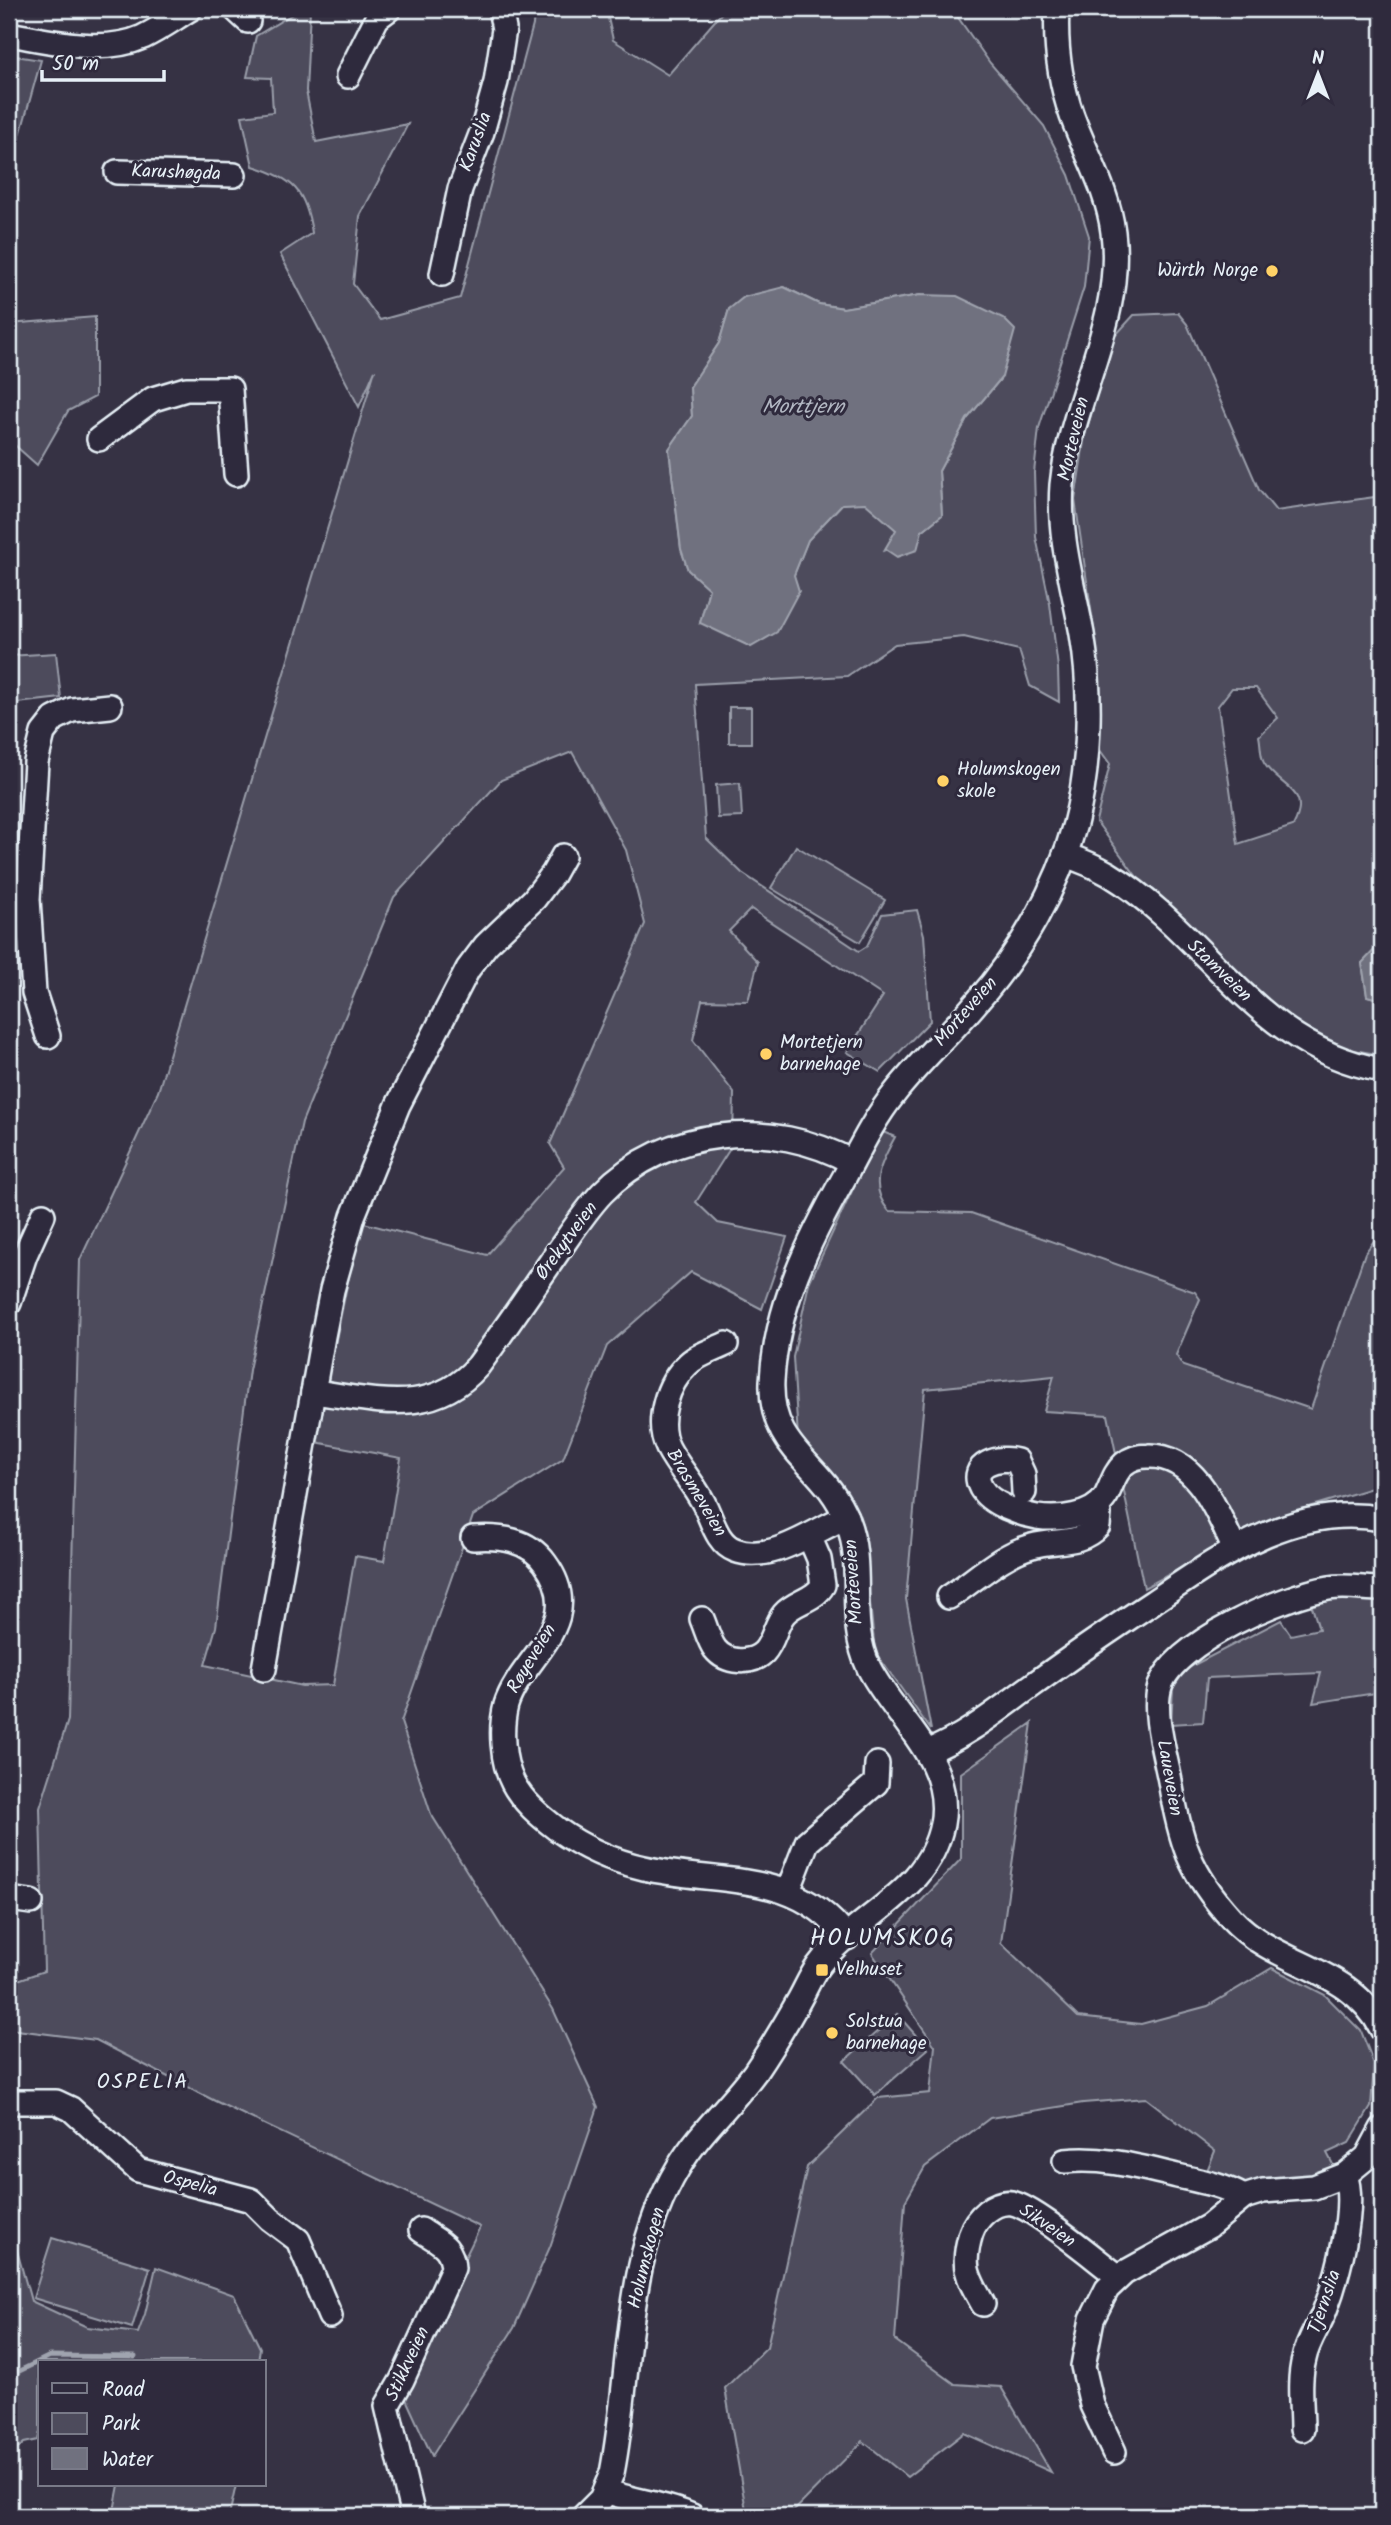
<svg xmlns="http://www.w3.org/2000/svg" width="1391" height="2525" viewBox="0 0 1391 2525" font-family="Kalam,sans-serif">
<rect width="100%" height="100%" fill="#363244"/>
<filter id="ink" filterUnits="userSpaceOnUse"><feTurbulence type="fractalNoise" baseFrequency=".0143" numOctaves="2"/><feDisplacementMap in="SourceGraphic" scale="14" xChannelSelector="R" yChannelSelector="G"/><feConvolveMatrix kernelMatrix="1 2 1 2 8 2 1 2 1" color-interpolation-filters="sRGB"/></filter>
<g filter="url(#ink)">
<g fill="#4d4b5c" stroke="#9a9eaa" stroke-width="2" fill-rule="evenodd">
<path d="M 301,9 L 310,9 L 306,91 L 316,142 L 408,124 L 360,216 L 353,284 L 380,320 L 460,298 L 533,25 L 534,9 L 606,9 L 613,40 L 668,75 L 725,9 L 952,9 L 990,63 L 1044,126 L 1069,175 L 1089,236 L 1084,287 L 1039,428 L 1034,473 L 1036,537 L 1050,604 L 1058,668 L 1059,702 L 1030,686 L 1019,650 L 964,637 L 895,644 L 847,676 L 695,684 L 706,838 L 742,873 L 859,951 L 867,946 L 882,914 L 917,910 L 924,935 L 930,1021 L 880,1072 L 847,1052 L 883,996 L 751,909 L 729,931 L 758,962 L 748,1001 L 702,1000 L 693,1040 L 734,1093 L 733,1144 L 696,1202 L 718,1223 L 787,1237 L 762,1309 L 691,1272 L 607,1346 L 563,1459 L 473,1516 L 401,1722 L 431,1814 L 553,2009 L 598,2107 L 550,2247 L 514,2328 L 432,2456 L 401,2388 L 480,2227 L 215,2101 L 96,2040 L 9,2029 L 9,1983 L 44,1971 L 40,1808 L 68,1720 L 80,1260 L 158,1092 L 375,370 L 359,407 L 280,254 L 312,233 C 306,191 293,178 253,166 L 242,116 L 273,112 L 271,78 L 247,77 L 256,36 ZM 784,287 L 819,304 L 844,308 L 920,295 L 1002,377 L 967,419 L 939,471 L 942,515 L 922,531 L 885,550 L 897,530 L 865,502 L 842,504 L 808,540 L 794,575 L 700,623 L 709,589 L 688,570 L 681,549 L 669,449 L 692,416 L 690,387 L 719,343 L 729,309 ZM 572,752 L 626,850 L 645,924 L 550,1144 L 564,1167 L 487,1255 L 360,1222 L 315,1442 L 401,1458 L 384,1561 L 355,1556 L 333,1685 L 302,1686 L 205,1665 L 216,1627 L 249,1370 L 302,1122 L 394,897 L 501,780 Z"/>
<path d="M 9,55 L 41,60 L 9,175 Z"/>
<path d="M 1178,313 L 1187,324 L 1259,490 L 1276,511 L 1382,496 L 1382,942 L 1362,963 L 1367,996 L 1382,1000 L 1382,1055 L 1348,1049 L 1286,1018 L 1145,888 L 1096,821 L 1110,764 L 1097,746 L 1100,714 L 1098,657 L 1075,500 L 1085,435 L 1114,337 L 1134,315 ZM 1232,688 L 1256,688 L 1278,718 L 1259,736 C 1261,744 1260,756 1264,763 C 1279,788 1313,789 1293,826 L 1238,844 L 1218,706 Z"/>
<path d="M 95,317 L 95,397 L 68,411 L 37,465 L 9,440 L 9,324 Z"/>
<path d="M 56,653 L 61,698 L 9,704 L 9,656 Z"/>
<rect x="729" y="707" width="22" height="36"/>
<path d="M 740,783 L 742,817 L 718,818 L 716,785 Z"/>
<path d="M 796,846 L 885,900 L 860,942 L 771,888 Z"/>
<path d="M 883,1132 L 895,1137 C 882,1161 867,1186 889,1211 L 971,1213 L 1195,1292 L 1200,1299 L 1176,1355 L 1183,1366 L 1311,1409 L 1365,1253 L 1382,1230 L 1382,1485 L 1275,1517 L 1144,1588 L 1108,1415 L 1044,1411 L 1054,1376 L 925,1389 L 906,1599 L 931,1730 L 875,1652 L 862,1524 L 829,1471 L 798,1438 L 793,1357 L 809,1283 L 865,1163 Z"/>
<path d="M 1346,1596 L 1382,1602 L 1382,1692 L 1313,1703 L 1321,1673 L 1207,1678 L 1203,1722 L 1171,1724 L 1173,1688 L 1186,1669 L 1281,1620 L 1291,1635 L 1319,1629 L 1310,1600 Z"/>
<path d="M 1032,1723 L 1001,1943 L 1078,2017 L 1141,2024 L 1208,2006 L 1272,1968 L 1325,1995 L 1361,2031 L 1374,2064 L 1371,2107 L 1349,2143 L 1327,2153 L 1340,2178 L 1253,2190 L 1204,2178 L 1215,2151 L 1146,2098 L 1083,2103 L 990,2118 L 925,2167 L 905,2202 L 895,2340 L 955,2384 L 1001,2387 L 1051,2472 L 964,2433 L 907,2477 L 863,2441 L 789,2516 L 747,2516 L 725,2388 L 767,2347 L 807,2167 L 878,2098 L 930,2093 L 935,2046 L 872,1953 L 961,1859 L 961,1773 Z"/>
<path d="M 897,2014 L 928,2049 L 875,2095 L 844,2061 Z"/>
<path d="M 52,2238 L 150,2268 L 132,2328 L 33,2298 Z"/>
<path d="M 16,2247 L 31,2301 L 87,2327 L 138,2333 L 145,2314 L 156,2267 L 234,2295 L 260,2348 L 258,2362 L 40,2362 L 40,2431 L 38,2440 L 24,2443 L 9,2456 L 9,2277 Z"/>
<path d="M 119,2485 L 236,2485 L 229,2516 L 113,2516 Z"/>
</g>
<g fill="#70717f" stroke="#a0a4af" stroke-width="2">
<path d="M 784,287 L 819,304 L 843,308 L 920,295 L 957,296 L 1003,318 L 1015,330 L 1002,377 L 967,419 L 939,471 L 942,515 L 922,531 L 917,550 L 897,557 L 885,549 L 896,530 L 865,503 L 842,504 L 808,540 L 794,575 L 799,591 L 777,632 L 751,647 L 700,623 L 709,589 L 688,570 L 681,549 L 669,449 L 692,416 L 690,387 L 719,343 L 729,309 L 744,297 Z"/>
<path d="M 1382,942 L 1382,1000 L 1367,996 L 1362,963 Z"/>
</g>
<g fill="none" stroke-linecap="round" stroke-linejoin="round">
<path stroke="#a0a4af" stroke-width="5" d="M 9,2376 L 50,2356 L 135,2357"/>
<defs>
<g id="minor">
<path d="M 235,9 L 248,21"/>
<path d="M 9,34 C 51,41 102,55 143,37 C 160,29 175,18 190,9"/>
<path d="M 348,76 L 377,18 L 389,9"/>
<path d="M 117,172 L 234,175"/>
<path d="M 442,274 L 460,189 L 482,132 L 496,82 L 504,29 L 500,9"/>
<path d="M 99,439 L 153,399 L 186,389 L 230,389 L 236,474"/>
<path d="M 1065,855 C 1080,860 1095,866 1109,874 C 1208,934 1257,1049 1382,1070"/>
<path d="M 48,1036 L 34,993 L 28,899 L 36,762 L 43,733 L 54,719 L 72,710 L 110,706"/>
<path d="M 9,1303 L 25,1255 L 43,1215"/>
<path d="M 726,1344 C 714,1350 697,1355 688,1364 C 667,1383 655,1422 668,1448 C 678,1467 693,1483 703,1502 C 712,1518 716,1543 735,1550 C 772,1564 814,1530 846,1517"/>
<path d="M 313,1392 C 374,1399 431,1419 478,1366 C 505,1329 531,1291 557,1253 C 571,1233 585,1211 602,1193 C 667,1126 772,1118 852,1162"/>
<path d="M 1024,1492 L 1023,1474 L 1017,1461 C 1000,1456 968,1463 981,1488 C 990,1504 1020,1514 1037,1517 C 1058,1520 1093,1517 1106,1496 C 1112,1485 1114,1473 1124,1464 C 1131,1458 1139,1456 1148,1456 C 1196,1454 1218,1513 1234,1548"/>
<path d="M 473,1538 C 500,1536 528,1539 545,1563 C 589,1623 521,1657 506,1705 C 500,1728 502,1762 513,1783 C 523,1802 540,1816 557,1829 C 582,1847 613,1861 644,1868 C 718,1885 796,1869 847,1938"/>
<path d="M 1382,1589 C 1364,1589 1347,1585 1329,1588 C 1285,1595 1175,1642 1160,1686 C 1152,1712 1165,1754 1170,1781 C 1180,1841 1189,1872 1231,1918 C 1277,1968 1349,1965 1382,2029"/>
<path d="M 949,1597 C 975,1580 1002,1554 1032,1546 C 1055,1539 1080,1546 1098,1526 L 1099,1514 L 1097,1506"/>
<path d="M 702,1619 C 706,1628 709,1641 715,1649 C 726,1663 751,1665 764,1652 C 774,1641 775,1625 784,1614 C 795,1601 814,1601 823,1585 L 819,1559 L 809,1536"/>
<path d="M 264,1669 L 323,1336 L 332,1290 L 353,1216 L 398,1105 L 468,969 L 486,945 L 534,899 L 553,874 L 563,856"/>
<path d="M 927,1752 C 965,1737 997,1711 1030,1687 C 1071,1657 1112,1629 1153,1602 C 1221,1556 1295,1502 1382,1519"/>
<path d="M 788,1891 L 807,1842 L 876,1783 L 877,1764"/>
<path d="M 9,1899 L 31,1902"/>
<path d="M 9,2102 L 56,2102 L 71,2109 L 138,2170 L 251,2200 L 270,2219 L 298,2240 L 330,2316"/>
<path d="M 1065,2161 C 1105,2157 1139,2167 1177,2176 C 1200,2181 1223,2185 1244,2197"/>
<path d="M 983,2304 C 967,2276 961,2266 971,2233 C 976,2218 994,2200 1012,2203 C 1034,2207 1097,2261 1119,2277"/>
<path d="M 1302,2429 C 1302,2406 1298,2382 1304,2359 C 1307,2342 1319,2326 1325,2310 C 1337,2279 1357,2206 1345,2175"/>
<path d="M 1114,2452 L 1092,2405 L 1083,2366 L 1092,2319 L 1107,2289 L 1124,2273 L 1209,2226 L 1244,2197 L 1263,2191 L 1314,2187 L 1345,2175 L 1367,2157 L 1382,2129"/>
<path d="M 606,2491 C 634,2502 664,2503 692,2516"/>
<path d="M 413,2516 L 387,2406 L 402,2380 L 453,2268 C 452,2245 438,2242 421,2230"/>
<path d="M 584,2516 L 601,2499 L 612,2473 C 632,2372 623,2259 678,2168 C 699,2132 731,2105 755,2072 C 770,2050 785,2025 798,2002 C 805,1990 810,1977 818,1966 C 856,1915 929,1893 942,1824 C 954,1761 895,1719 869,1668 C 846,1620 866,1568 847,1520 C 825,1462 769,1453 772,1381 C 776,1306 809,1240 845,1176 C 860,1148 874,1119 894,1094 C 919,1062 950,1034 976,1003 C 1021,952 1057,889 1075,824 C 1090,767 1092,692 1082,634 C 1073,584 1058,536 1062,485 C 1071,399 1124,321 1113,232 C 1108,190 1086,155 1072,116 C 1060,82 1055,45 1057,9"/>
</g>
</defs>
<use href="#minor" stroke="#e8f1f8" stroke-width="28"/>
<use href="#minor" stroke="#2f2a3d" stroke-width="23"/>
</g>
</g>
<g fill="#ffd166" stroke="#2f2a3d" stroke-width="2.5">
<circle cx="1272" cy="271" r="7"/>
<circle cx="943" cy="781" r="7"/>
<circle cx="766" cy="1054" r="7"/>
<rect x="815" y="1963" width="14" height="14" rx="3.5"/>
<circle cx="832" cy="2033" r="7"/>
</g>
<g text-anchor="middle" dominant-baseline="central" stroke-width="6" stroke-linejoin="round" paint-order="stroke">
<g font-size="19" fill="#e8f1f8" stroke="#2f2a3d">
<text transform="translate(476 142) rotate(-70)">Karuslia</text>
<text transform="translate(176 173) rotate(2)">Karushøgda</text>
<text transform="translate(1074 439) rotate(-77)">Morteveien</text>
<text transform="translate(1219 971) rotate(44)">Stamveien</text>
<text transform="translate(966 1012) rotate(-49)">Morteveien</text>
<text transform="translate(567 1241) rotate(-54)">Ørekytveien</text>
<text transform="translate(696 1493) rotate(59)">Brasmeveien</text>
<text transform="translate(854 1582) rotate(-94)">Morteveien</text>
<text transform="translate(532 1659) rotate(-59)">Røyeveien</text>
<text transform="translate(1169 1778) rotate(80)">Laueveien</text>
<text transform="translate(190 2184) rotate(15)">Ospelia</text>
<text transform="translate(1047 2226) rotate(34)">Sikveien</text>
<text transform="translate(647 2258) rotate(-76)">Holumskogen</text>
<text transform="translate(1325 2302) rotate(-71)">Tjernslia</text>
<text transform="translate(408 2364) rotate(-65)">Stikkveien</text>
</g>
<g font-size="19" fill="#e8f1f8" stroke="#2f2a3d" text-anchor="start">
<text x="1258" y="271" text-anchor="end">Würth Norge</text>
<text x="957" y="770">Holumskogen<tspan x="957" dy="22">skole</tspan></text>
<text x="780" y="1043">Mortetjern<tspan x="780" dy="22">barnehage</tspan></text>
<text x="836" y="1970">Velhuset</text>
<text x="846" y="2022">Solstua<tspan x="846" dy="22">barnehage</tspan></text>
</g>
<g font-size="21" font-style="italic" fill="#b2b7c2" stroke="#2f2a3d">
<text x="803" y="407">Morttjern</text>
</g>
<g font-size="21" letter-spacing="2" fill="#e8f1f8" stroke="#2f2a3d">
<text x="143" y="2082">OSPELIA</text>
</g>
<g font-size="23" letter-spacing="2" fill="#e8f1f8" stroke="#2f2a3d">
<text x="883" y="1939">HOLUMSKOG</text>
</g>
</g>
<rect width="1391" height="2525" fill="none" stroke="#2f2a3d" stroke-width="35"/>
<rect x="18" y="18" width="1356" height="2490" fill="none" stroke="#e8f1f8" stroke-width="2.5" filter="url(#ink)"/>
<rect x="38" y="2360" width="228" height="126" fill="#2f2a3d" stroke="#797a88" stroke-width="2"/>
<rect x="52" y="2383" width="35" height="10" fill="#2f2a3d" stroke="#797a88" stroke-width="2"/>
<text x="102" y="2396" font-size="21" fill="#e8f1f8">Road</text>
<rect x="52" y="2413" width="35" height="21" fill="#4d4b5c" stroke="#797a88" stroke-width="2"/>
<text x="102" y="2430" font-size="21" fill="#e8f1f8">Park</text>
<rect x="52" y="2448" width="35" height="21" fill="#70717f" stroke="#797a88" stroke-width="2"/>
<text x="102" y="2466" font-size="21" fill="#e8f1f8">Water</text>
<g transform="translate(1318 74)" stroke="#2f2a3d" stroke-width="5" paint-order="stroke">
<path d="M0-5L12 26L0 18L-12 26Z" fill="#e8f1f8"/>
<text y="-10" font-size="19" font-weight="bold" text-anchor="middle" fill="#e8f1f8">N</text>
</g>
<path d="M42 70v10h122v-10" fill="none" stroke="#e8f1f8" stroke-width="3.5"/>
<text x="52" y="70" font-size="21" fill="#e8f1f8" stroke="#2f2a3d" stroke-width="5" paint-order="stroke">50 m</text>
</svg>
